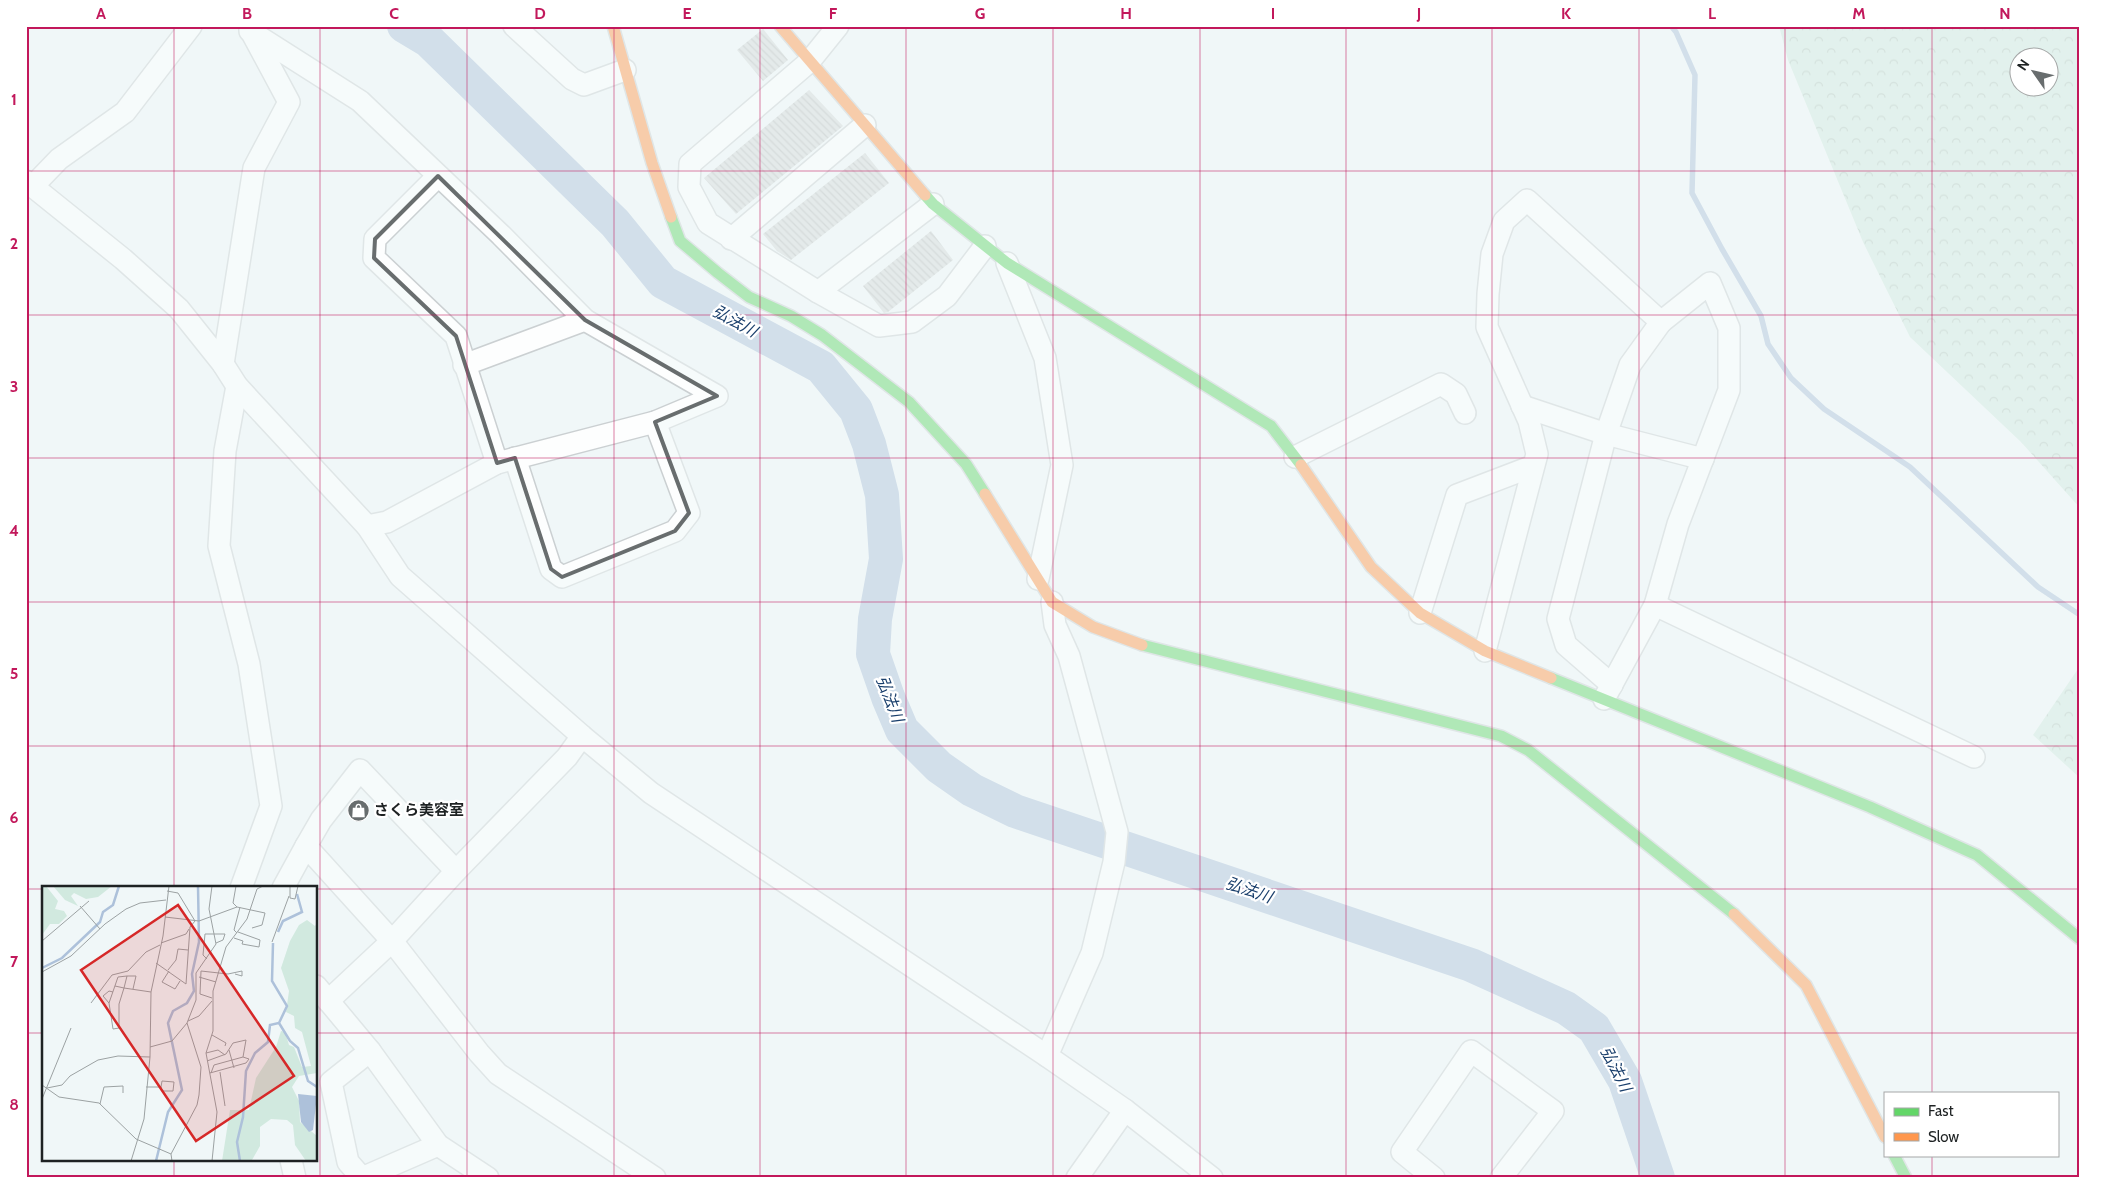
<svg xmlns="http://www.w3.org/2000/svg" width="2106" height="1204" viewBox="0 0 2106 1204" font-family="Cabin,'Noto Sans JP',sans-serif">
<defs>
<pattern id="forest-crowns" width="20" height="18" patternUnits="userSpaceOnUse" patternTransform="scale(1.25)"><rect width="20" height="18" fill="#d1e9df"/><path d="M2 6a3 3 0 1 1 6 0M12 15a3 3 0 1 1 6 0" fill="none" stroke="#b3c8bf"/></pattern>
<pattern id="building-back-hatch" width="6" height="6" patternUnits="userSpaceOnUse" patternTransform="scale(1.25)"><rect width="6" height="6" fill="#d4d9d9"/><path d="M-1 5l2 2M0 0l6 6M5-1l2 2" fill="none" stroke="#b6baba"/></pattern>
</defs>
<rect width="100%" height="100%" fill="#f0f7f8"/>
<g fill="url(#forest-crowns)" fill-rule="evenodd">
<path d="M 1779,26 L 2080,26 L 2080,508 L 2021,442 L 1910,337 L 1863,242 L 1788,60 ZM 2018,58 L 2048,58 L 2048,88 L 2018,88 Z"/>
<path d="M 2080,666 L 2080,778 L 2033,735 Z"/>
</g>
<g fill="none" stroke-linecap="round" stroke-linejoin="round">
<path stroke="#adc1da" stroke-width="5.5" d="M 1671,26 L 1676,32 L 1695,75 L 1692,193 L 1722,249 L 1761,316 L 1768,344 L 1791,378 L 1824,409 L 1910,467 L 2038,587 L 2080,615"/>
<path stroke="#adc1da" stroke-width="34" d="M 404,26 L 429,41 L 615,223 L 663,282 L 821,367 L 856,410 L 869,444 L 882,495 L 886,559 L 875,619 L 873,654 L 888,697 L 902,730 L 939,767 L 972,790 L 1015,811 L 1471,965 L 1566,1008 L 1594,1028 L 1625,1081 L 1658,1178"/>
</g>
<g fill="url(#building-back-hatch)">
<path d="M 763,29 L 788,60 L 763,81 L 737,50 Z"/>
<path d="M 809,90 L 843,126 L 736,214 L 704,178 Z"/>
<path d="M 865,153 L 889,183 L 791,260 L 777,251 L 763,234 Z"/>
<path d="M 931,231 L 953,260 L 888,312 L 884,313 L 863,286 Z"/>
</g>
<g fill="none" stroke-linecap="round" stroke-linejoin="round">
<defs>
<g id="street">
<path d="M 250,26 L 250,31 L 360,101 L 501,235 L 585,320 L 717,396 L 655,422 L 497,463 L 387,522 L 367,526"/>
<path d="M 514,26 L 572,79 L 584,85 L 625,70"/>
<path d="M 838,26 L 809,62 L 690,164 L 689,187 L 708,223 L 818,292 L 879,326 L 912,322 L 947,296 L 985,246"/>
<path d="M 438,176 L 375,239 L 374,258 L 456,336 L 497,463"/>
<path d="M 26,181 L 123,259 L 179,309 L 223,364 L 237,386 L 367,526 L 400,576 L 582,736 L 651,793 L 1047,1056 L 1125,1110 L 1212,1178"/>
<path d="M 33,186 L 59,159 L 125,112 L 191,26"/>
<path d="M 731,239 L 865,125"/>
<path d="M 1007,263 L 1045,358 L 1062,465 L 1038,579"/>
<path d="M 818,292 L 933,204"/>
<path d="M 223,364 L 254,168 L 289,102 L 252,33"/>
<path d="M 464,365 L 585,320"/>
<path d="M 237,386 L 225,451 L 219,546 L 249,664 L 271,806 L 241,888"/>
<path d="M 1522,406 L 1606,434 L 1703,459"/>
<path d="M 1295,457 L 1441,384 L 1456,394 L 1465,413"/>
<path d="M 515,458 L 551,569 L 562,577 L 675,531 L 689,513 L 655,422"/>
<path d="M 1655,605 L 1974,757"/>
<path d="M 1420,613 L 1457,495 L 1533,466"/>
<path d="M 1485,651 L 1537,454 L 1529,421 L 1487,327 L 1488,294 L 1492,254 L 1504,221 L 1527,200 L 1661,322 L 1710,283 L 1729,328 L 1729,390 L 1678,524 L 1655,605 L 1604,699"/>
<path d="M 1612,685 L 1566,645 L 1558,619 L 1606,434 L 1630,365 L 1661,322"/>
<path d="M 306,846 L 321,820 L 360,770 L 456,871"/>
<path d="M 283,888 L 306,846 L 392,941 L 479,1053 L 498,1074 L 655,1178"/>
<path d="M 316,986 L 370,1051 L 438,1145 L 488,1178"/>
<path d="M 328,1001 L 392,941 L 456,871 L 567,757 L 582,736"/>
<path d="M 370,1051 L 331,1082 L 348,1162 L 362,1178 L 438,1145"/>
<path d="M 1047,1056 L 1092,953 L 1114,862 L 1117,832 L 1069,656 L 1055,625 L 1052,602"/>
<path d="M 291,1160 L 295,1178"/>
<path d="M 1077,1178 L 1125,1110"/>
<path d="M 1434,1178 L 1402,1152 L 1471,1051 L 1553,1111 L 1501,1178"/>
</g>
<g id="fast">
<path d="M 925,195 L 933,204 L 1007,263 L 1271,426 L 1301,465"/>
<path d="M 671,217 L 680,241 L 718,273 L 749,297 L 791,316 L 822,335 L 909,402 L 966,464 L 985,494"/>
<path d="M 1142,645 L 1501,736 L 1528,750 L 1734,914"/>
<path d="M 1551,678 L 1870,807 L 1977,855 L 2080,939"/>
<path d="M 1894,1155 L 1906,1178"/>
</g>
<g id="slow">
<path d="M 613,26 L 652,163 L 671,217"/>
<path d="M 780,26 L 925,195"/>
<path d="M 1301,465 L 1371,567 L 1420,613 L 1485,651 L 1551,678"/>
<path d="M 985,494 L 1052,602 L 1093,627 L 1142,645"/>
<path d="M 1734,914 L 1806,985 L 1885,1137"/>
</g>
</defs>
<use href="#street" stroke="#cbd0d2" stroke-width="24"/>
<use href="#fast" stroke="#cbd0d2" stroke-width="14"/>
<use href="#slow" stroke="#cbd0d2" stroke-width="14"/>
<use href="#street" stroke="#fdfefe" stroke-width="21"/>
<use href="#fast" stroke="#63d668" stroke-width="11"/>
<use href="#slow" stroke="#ff974d" stroke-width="11"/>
</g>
<path d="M0 0H2106V1204H0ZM 438,176 L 585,320 L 717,396 L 655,422 L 689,513 L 675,531 L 562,577 L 551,569 L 515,458 L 497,463 L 456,336 L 374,258 L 375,239 Z" fill="#f0f7f8" fill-opacity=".55" fill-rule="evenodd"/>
<path fill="none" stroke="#686d6e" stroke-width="4" stroke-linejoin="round" d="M 438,176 L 585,320 L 717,396 L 655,422 L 689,513 L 675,531 L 562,577 L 551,569 L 515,458 L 497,463 L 456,336 L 374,258 L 375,239 Z"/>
<path fill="none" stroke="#c2185b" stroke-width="1" stroke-opacity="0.55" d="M 174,26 L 174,888M 320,26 L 320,1178M 467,26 L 467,1178M 614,26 L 614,1178M 760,26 L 760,1178M 906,26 L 906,1178M 1053,26 L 1053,1178M 1200,26 L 1200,1178M 1346,26 L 1346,1178M 1492,26 L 1492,1178M 1639,26 L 1639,1178M 1785,26 L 1785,1178M 1932,26 L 1932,1093M 26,171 L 2080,171M 26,315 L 2080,315M 26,458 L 2080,458M 26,602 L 2080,602M 26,746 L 2080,746M 26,889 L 44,889M 316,889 L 2080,889M 26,1033 L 44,1033M 316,1033 L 2080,1033M 1932,1155 L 1932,1178M 174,1160 L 174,1178"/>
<defs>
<symbol id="shop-disc" viewBox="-11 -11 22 22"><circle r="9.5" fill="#686d6e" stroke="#fff"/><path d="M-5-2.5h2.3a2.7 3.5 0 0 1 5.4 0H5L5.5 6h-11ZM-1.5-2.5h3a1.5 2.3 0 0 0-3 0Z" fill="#fff"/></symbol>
</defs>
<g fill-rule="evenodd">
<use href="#shop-disc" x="346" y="798" width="25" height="25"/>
</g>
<g text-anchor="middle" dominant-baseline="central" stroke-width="4.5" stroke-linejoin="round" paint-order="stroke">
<g font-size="15" font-weight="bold" fill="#1e2223" stroke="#fff" text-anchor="start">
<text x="374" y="810">さくら美容室</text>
</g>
<g font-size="16" font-style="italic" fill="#1a3f6c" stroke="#fff">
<text transform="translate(735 321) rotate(29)">弘法川</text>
<text transform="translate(890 699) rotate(69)">弘法川</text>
<text transform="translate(1249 890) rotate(19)">弘法川</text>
<text transform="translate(1616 1069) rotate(63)">弘法川</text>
</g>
</g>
<g transform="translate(42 886)">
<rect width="275" height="275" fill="#f0f7f8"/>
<path d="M 0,0 L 4,0 L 16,15 L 13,23 L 22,25 L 25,30 L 17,38 L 8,38 L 0,49 ZM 11,0 L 70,0 L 56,11 L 44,13 L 32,7 L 29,10 L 36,20 L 23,14 ZM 265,34 L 273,40 L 275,37 L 275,187 L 257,190 L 250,201 L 257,215 L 258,236 L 275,250 L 275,275 L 264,275 L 253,259 L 251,239 L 245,234 L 229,233 L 218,241 L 218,260 L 210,274 L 180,275 L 188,224 L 207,224 L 214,192 L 234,161 L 239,145 L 243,146 L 247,159 L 252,161 L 260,181 L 269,180 L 260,146 L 253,142 L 252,130 L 244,126 L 247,105 L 239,82 L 248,55 L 257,39 Z" fill="#d1e9df"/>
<path d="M 256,208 L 275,210 L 271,244 L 267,246 L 259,236 Z" fill="#adc1da"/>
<path fill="none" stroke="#adc1da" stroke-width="2.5" d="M 236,46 L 241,35 L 260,26 L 255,8M 0,82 L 20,72 L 58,36 L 61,26 L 71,19 L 77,0M 237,137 L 248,155 L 256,162 L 266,195 L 275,201M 114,275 L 126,226 L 140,204 L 126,137 L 131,125 L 145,117 L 152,105 L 150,88 L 157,56 L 156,0M 198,275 L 195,256 L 201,231 L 204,185 L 213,167 L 226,156 L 228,139 L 237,137 L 245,120 L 230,95 L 231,57"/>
<path fill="none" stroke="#9ca2a3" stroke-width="1" d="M 194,0 L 191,17 L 195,21M 248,0 L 248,12 L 253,13 L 256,0M 38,20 L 58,43M 123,31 L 157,35 L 195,21 L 223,27 L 220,39 L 210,42M 195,47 L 192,44 L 198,21M 192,52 L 201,55 L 200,58 L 217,61 L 218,54 L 196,46M 0,55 L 47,15M 230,56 L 247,10M 119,57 L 144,48 L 147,43M 165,73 L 161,69 L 163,48 L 183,48 L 181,54 L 174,57M 114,77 L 144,98 L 148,41 L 153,35 L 136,7 L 125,5M 126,84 L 134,74 L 136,63 L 146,64M 127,85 L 120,96 L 133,103 L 138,95M 0,86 L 29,70 L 63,38 L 84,23 L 98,17 L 124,14M 85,90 L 94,90 L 91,103M 157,91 L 174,96M 73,100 L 82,102 L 85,90 L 76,91 L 67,117 L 71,143 L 77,142 L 77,118 L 82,102 L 109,106M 170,112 L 158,108 L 159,85 L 186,88 L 200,85 L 200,90 L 193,88M 49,117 L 70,89 L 86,85 L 104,66 L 118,59M 67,117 L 61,110 L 67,105 L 71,106M 146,135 L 157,130 L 170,115M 170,149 L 184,157 L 183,160M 108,161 L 130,155 L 145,137M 187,164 L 192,182M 164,167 L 176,164 L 183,169M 165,175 L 184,168 L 191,157 L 204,154 L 201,171 L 207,173 L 204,177 L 168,187M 178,186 L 183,220M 169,187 L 172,179 L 201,171M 0,199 L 17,211 L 57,217 L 94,253 L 129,268 L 130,275M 104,201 L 119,201 L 120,195 L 132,196 L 131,205 L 120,205 L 119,201M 5,202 L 20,199 L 28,190 L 56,174 L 76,170 L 108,171M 0,213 L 29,142M 58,218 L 62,201 L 81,200 L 81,207M 129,268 L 155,219 L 157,209 L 159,181 L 145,137 L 154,114 L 154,87 L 174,58 L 167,23 L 170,0M 89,275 L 102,233 L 108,171 L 109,106 L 121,50 L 127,0M 170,275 L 175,226 L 164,167 L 171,145 L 171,105 L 184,61 L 205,33 L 215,3 L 221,0"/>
<path fill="#d62828" fill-opacity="0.15" stroke="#d62828" stroke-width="2.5" d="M 136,19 L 252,190 L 154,255 L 39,84 Z"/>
<rect width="275" height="275" fill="none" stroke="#1e2223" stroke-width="2.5"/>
</g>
<rect width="2106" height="1204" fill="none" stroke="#ffffff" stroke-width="55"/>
<rect x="1884" y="1092" width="175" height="65" fill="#ffffff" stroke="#a5a7a7"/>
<rect x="1894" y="1108" width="25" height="8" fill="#63d668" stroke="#a5a7a7"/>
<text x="1928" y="1116" font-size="15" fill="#1e2223">Fast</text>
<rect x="1894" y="1133" width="25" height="8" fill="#ff974d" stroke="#a5a7a7"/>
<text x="1928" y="1142" font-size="15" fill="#1e2223">Slow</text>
<g transform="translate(2034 72) rotate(304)"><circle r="24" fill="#ffffff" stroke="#a5a7a7"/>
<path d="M0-4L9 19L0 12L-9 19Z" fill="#686d6e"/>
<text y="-8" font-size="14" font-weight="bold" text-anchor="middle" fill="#1e2223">N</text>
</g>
<rect x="28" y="28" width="2050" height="1148" fill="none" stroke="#c2185b" stroke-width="2"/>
<g font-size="16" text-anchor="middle" font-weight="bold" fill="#c2185b">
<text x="101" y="19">A</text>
<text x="247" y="19">B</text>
<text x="394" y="19">C</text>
<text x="540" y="19">D</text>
<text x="687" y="19">E</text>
<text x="833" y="19">F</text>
<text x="980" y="19">G</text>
<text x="1126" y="19">H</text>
<text x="1273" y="19">I</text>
<text x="1419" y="19">J</text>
<text x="1566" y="19">K</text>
<text x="1712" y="19">L</text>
<text x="1859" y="19">M</text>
<text x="2005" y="19">N</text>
<text x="14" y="105">1</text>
<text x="14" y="249">2</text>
<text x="14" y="392">3</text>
<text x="14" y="536">4</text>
<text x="14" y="679">5</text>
<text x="14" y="823">6</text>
<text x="14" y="967">7</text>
<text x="14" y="1110">8</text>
</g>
</svg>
